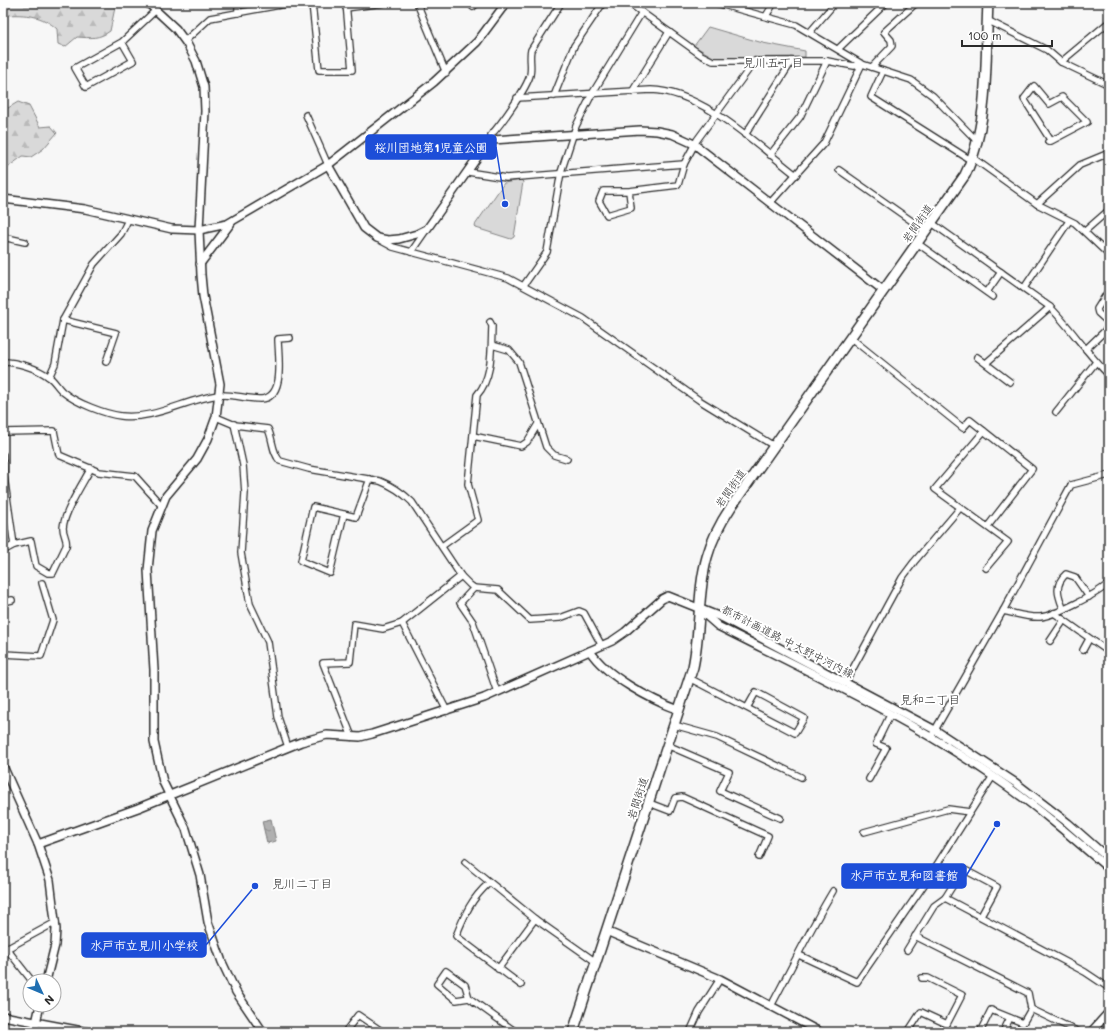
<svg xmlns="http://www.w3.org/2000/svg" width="1112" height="1035" viewBox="0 0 1112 1035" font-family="Mali,'Klee One',sans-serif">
<defs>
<pattern id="forest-firs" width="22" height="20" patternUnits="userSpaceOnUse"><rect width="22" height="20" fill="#d9d9d9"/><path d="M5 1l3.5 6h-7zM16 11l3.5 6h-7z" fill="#bababa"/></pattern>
<pattern id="water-ripples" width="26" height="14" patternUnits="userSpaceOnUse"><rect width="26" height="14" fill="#b0b0b0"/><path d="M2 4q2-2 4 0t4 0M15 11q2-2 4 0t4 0" fill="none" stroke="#8f8f8f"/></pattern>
</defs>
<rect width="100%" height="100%" fill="#f7f7f7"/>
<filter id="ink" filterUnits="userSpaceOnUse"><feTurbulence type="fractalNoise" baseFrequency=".025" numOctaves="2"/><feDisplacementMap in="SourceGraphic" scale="8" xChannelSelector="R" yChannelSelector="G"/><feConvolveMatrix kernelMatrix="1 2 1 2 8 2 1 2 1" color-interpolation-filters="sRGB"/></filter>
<g filter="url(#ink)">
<g fill="#d9d9d9" stroke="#828282">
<path d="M 708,27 L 763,43 L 805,51 L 805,57 L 715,58 L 694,46 Z"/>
<path d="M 521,180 L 523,182 L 514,237 L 511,239 L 476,228 L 475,225 L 504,183 Z"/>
</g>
<g fill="url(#forest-firs)" stroke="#828282">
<path d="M 13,3 L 116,3 L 110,31 C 99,39 91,38 77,37 L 65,47 L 58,44 L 57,29 C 42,15 25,14 6,15 L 3,11 Z"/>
<path d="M 18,102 L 29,106 L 40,127 L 51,126 L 57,133 L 43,149 L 31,157 L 23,156 L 8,167 L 3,167 L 3,111 Z"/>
</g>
<path fill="url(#water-ripples)" stroke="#7b7b7b" d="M 271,819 L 276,841 L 267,843 L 262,821 Z"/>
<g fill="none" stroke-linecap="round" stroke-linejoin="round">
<defs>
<g id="minor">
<path d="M 238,3 L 238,13"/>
<path d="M 312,3 L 319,70 L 352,70 L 346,3"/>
<path d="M 417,3 L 446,73"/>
<path d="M 470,3 L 473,7 L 477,3"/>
<path d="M 629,3 L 701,55 L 713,61 L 827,61 L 854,66 L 862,64"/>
<path d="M 716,3 L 796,25 L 862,64 L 911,80 L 933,96 L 977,141"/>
<path d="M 346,8 L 383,3"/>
<path d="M 766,16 L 774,3"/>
<path d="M 987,20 L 1047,50 L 1061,62 L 1109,85"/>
<path d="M 810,32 L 835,3"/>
<path d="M 185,41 L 210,18 L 291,3"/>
<path d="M 122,42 L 133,61 L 86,87 L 75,68 L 122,42 L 156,10"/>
<path d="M 838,49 L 886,3"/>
<path d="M 1061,62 L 1109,22"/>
<path d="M 872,67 L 892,46 L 891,40 L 884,32 L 914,5 L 911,3"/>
<path d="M 883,71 L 871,97 L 972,161"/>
<path d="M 632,92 L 669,32"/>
<path d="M 554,96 L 574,46 L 603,3"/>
<path d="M 517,98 L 651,90 C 702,91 757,145 796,175"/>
<path d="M 306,115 L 328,165"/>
<path d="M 745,135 L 792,61"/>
<path d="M 492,140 L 491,135 C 501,124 527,88 530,75 C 532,66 529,58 531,50 L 561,3"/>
<path d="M 1048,142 L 1051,141 L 1087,122 L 1062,97 L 1049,104 L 1034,86 L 1024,99 L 1051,141"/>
<path d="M 770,155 L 800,117 L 827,61"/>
<path d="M 973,158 L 1037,204 L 1075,223 L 1109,255"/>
<path d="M 839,170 L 926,231"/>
<path d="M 468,172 L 506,178 L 684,164"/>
<path d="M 629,191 L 631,208 L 607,215 L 599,201 L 603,191 L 629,191 L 678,185 L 684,164 L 697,140 L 755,61"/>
<path d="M 770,203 L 824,143 L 862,64"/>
<path d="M 1037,204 L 1080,165 L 1109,153"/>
<path d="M 932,223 L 1050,307 C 1071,328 1087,354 1109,375"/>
<path d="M 1085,231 L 1109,210"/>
<path d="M 3,237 L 25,242"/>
<path d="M 378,239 L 393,247 L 508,278 L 583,318 L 699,400 L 774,446"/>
<path d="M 917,243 L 993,297"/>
<path d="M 411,252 L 427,229"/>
<path d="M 524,285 L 547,252 L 561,172 L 576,126 L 592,94 L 642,12"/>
<path d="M 1024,288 L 1069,221"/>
<path d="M 1109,290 L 1097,309 L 1098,313 L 1109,323"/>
<path d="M 987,292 L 1001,272"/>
<path d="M 63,320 L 116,333 L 106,362"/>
<path d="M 851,338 L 963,428 L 970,420 L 1032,469 L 988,526"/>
<path d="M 492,345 L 509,350 L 519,362 L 546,447 L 554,455 L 567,459"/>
<path d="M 1086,349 L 1109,327"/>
<path d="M 977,357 L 1010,382"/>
<path d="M 3,362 C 17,362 37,368 49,377 C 54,380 58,388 63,392 C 76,403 105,414 121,416 C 155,420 186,399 219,395 C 233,394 247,399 261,399 C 286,398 278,355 278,339 L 290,338"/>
<path d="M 986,363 L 1050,307"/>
<path d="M 49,377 L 55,364 L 63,320 L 94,264 L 121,234 L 128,220"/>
<path d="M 1056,412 L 1096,362"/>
<path d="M 216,417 L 235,425 L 268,429 C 273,439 272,453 280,461 L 309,469 L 380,481 C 393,486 402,492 412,502 L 461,576 L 470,585 L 474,588 L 498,590 L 530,620 L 560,618 L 579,611 L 584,613 L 602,646"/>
<path d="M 234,424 L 243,465 L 245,493 L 241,553 L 250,604 L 268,642 L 278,717 L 288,747"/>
<path d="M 984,431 L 935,489 L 1008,542 L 986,568"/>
<path d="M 3,432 L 54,431 L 59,455 L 99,472 L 135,476 L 161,505"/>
<path d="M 473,436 L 521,446 L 527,442 L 538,424"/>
<path d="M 3,455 L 4,476 L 14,545 L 3,551"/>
<path d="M 344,514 L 330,573 L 301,561 L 313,507 L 356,517 L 370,479"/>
<path d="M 14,545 L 31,541 L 36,566 L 48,573 L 53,573 L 66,546 C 68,540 63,535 63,528 C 64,512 83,483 91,468"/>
<path d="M 442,546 L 478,520 L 468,484 L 477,395 C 493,377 491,349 492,326 L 490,322"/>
<path d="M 474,588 L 460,603 L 473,622 L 497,692"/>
<path d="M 3,602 L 12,600"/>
<path d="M 1063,608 C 1058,595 1054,585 1066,574 L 1075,577 L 1089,597"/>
<path d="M 1003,611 C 1015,613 1027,618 1040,617 C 1054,616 1099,593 1109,583"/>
<path d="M 1054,613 L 1109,652"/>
<path d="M 402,623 L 447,711"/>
<path d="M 1050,641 L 1064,620"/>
<path d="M 1083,650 L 1089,639"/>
<path d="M 3,654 L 41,656 L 53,620 L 42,583"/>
<path d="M 689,678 L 795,733 L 804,718 L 756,692 L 747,708"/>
<path d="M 845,683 L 902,578 L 914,562 L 960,508"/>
<path d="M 674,725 L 717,737 L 801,777"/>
<path d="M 352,737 L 323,663 L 350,662 L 354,624 L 383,629 L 402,623 L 461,576"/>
<path d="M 931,737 L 1003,611 L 1071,485 L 1109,475"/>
<path d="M 667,745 L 729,772 L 720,791 L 780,818"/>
<path d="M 869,779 L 886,748 L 876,744 L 890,715"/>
<path d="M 649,803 L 670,811 L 675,798 L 682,797 L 768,836 L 759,857"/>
<path d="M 864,832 L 948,809 L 970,812"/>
<path d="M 465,862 L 535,919 L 596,962"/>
<path d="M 489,883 C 471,899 465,914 456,936 L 521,985"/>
<path d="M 945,898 L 1085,972 L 1109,988"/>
<path d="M 915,936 L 1028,993 L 1031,1009 L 1023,1023 L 991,1010 L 980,1032"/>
<path d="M 3,944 L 32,981"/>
<path d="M 3,948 L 10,947 L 56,922"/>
<path d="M 907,950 L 934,906 L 945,898 L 963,869 L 997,887 L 981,916"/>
<path d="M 799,955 L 857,982 L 926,882 L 993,776"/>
<path d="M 498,969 L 535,919"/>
<path d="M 469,998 L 456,1000 L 437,984 L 446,971 L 465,985 L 469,998 L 516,1032"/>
<path d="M 771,1006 C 792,967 810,929 833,891"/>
<path d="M 1031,1009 L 1079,1032"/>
<path d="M 345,1032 L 358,1015 L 383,1032"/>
<path d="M 690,1032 L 699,1012 L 720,979"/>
<path d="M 908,1032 L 921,1012 L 947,1024 L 962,995 L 928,978 L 922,978"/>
<path d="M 1003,1032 L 1010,1018"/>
</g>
<g id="tertiary">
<path d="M 148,3 L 176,29 L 187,44 L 196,61 L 204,87 L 205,111 L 199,230 L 201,275 L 203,296 L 220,384 L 216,417 L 208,439 L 197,459 L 166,496 L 152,531 L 148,570 L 154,670 L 154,742 L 163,782 L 186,829 L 200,875 L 208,922 L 222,962 L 236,992 L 263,1032"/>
<path d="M 328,165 L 364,228 L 377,238 L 388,240 L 399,239 L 417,234 L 427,229 L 486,145 L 492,140 L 640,130 L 657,131 L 672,134 L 694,144 L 884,291"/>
<path d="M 3,199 L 85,209 L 172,229 L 199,230 L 227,224 L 328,165 L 434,82 L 477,42 L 506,3"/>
<path d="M 200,264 L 231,223"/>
<path d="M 702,612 L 718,626 C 811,673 908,718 994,777 C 1034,804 1072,837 1109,869"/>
<path d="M 590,651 C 606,676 651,700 679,710"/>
<path d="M 3,766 L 38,844 L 50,880 L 56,929 L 55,945 L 46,981"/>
<path d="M 38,844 L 138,808 L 301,742 L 327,735 L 360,737 L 372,734 L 484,698 L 612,641 L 625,632 L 662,599 L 668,596 L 723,618 L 935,730 L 1016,783 L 1068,823 L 1109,859"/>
<path d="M 606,931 L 720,979 L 820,1032"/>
<path d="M 3,1016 L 88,1032"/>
<path d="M 34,1032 L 40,1005"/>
<path d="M 1091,1032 L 1109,1012"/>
</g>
<path id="primary" d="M 573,1032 L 693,667 C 701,630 697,592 707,557 C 712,539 721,522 731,507 L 965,175 C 990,124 985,58 988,3"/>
</defs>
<use href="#minor" stroke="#2b2b2b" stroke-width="8"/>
<use href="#tertiary" stroke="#2b2b2b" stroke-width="10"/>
<use href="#primary" stroke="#2b2b2b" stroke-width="12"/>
<use href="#minor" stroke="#fff" stroke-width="5.5"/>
<use href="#tertiary" stroke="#fff" stroke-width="7"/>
<use href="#primary" stroke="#fff" stroke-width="9"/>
</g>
</g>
<g text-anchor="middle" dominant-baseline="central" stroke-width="4" stroke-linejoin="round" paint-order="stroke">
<g font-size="11" fill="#2b2b2b" stroke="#fff">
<text transform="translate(917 223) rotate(-55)">岩間街道</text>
<text transform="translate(730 488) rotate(-55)">岩間街道</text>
<text transform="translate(788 641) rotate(27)">都市計画道路 中大野中河内線</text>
<text transform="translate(637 798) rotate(-72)">岩間街道</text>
</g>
<g font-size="12" fill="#2b2b2b" stroke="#fff">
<text x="773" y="62">見川五丁目</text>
<text x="930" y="699">見和二丁目</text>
<text x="302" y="883">見川二丁目</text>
</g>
</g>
<path fill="none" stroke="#1d4ed8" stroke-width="1.5" d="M505 204L496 147M997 824L966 876M255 886L206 945"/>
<g fill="#1d4ed8" stroke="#fff" stroke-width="1.5">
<circle cx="505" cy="204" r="4"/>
<circle cx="997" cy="824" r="4"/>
<circle cx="255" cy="886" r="4"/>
</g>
<g fill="#1d4ed8" stroke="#1d4ed8" stroke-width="1.5">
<rect x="366" y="135" width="130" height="24" rx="4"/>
<rect x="842" y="864" width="124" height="24" rx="4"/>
<rect x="82" y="933" width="124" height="24" rx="4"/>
</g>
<g font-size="12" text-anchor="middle" font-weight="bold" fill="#fff">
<text x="431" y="152">桜川団地第1児童公園</text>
<text x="904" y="880">水戸市立見和図書館</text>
<text x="144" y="950">水戸市立見川小学校</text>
</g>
<rect width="1112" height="1035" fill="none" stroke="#fff" stroke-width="16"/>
<rect x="8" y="8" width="1096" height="1019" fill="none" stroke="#2b2b2b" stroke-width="1.5" filter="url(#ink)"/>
<g transform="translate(42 993) rotate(134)"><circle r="19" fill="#ffffff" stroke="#aaaaaa"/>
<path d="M0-3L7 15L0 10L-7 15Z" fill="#1f6fb2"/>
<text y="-6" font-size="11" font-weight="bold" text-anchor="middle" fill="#2b2b2b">N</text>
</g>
<path d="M962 40v6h90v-6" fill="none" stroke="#2b2b2b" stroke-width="2"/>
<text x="968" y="40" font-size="12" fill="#2b2b2b" stroke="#ffffff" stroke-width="3" paint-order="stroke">100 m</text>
</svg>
